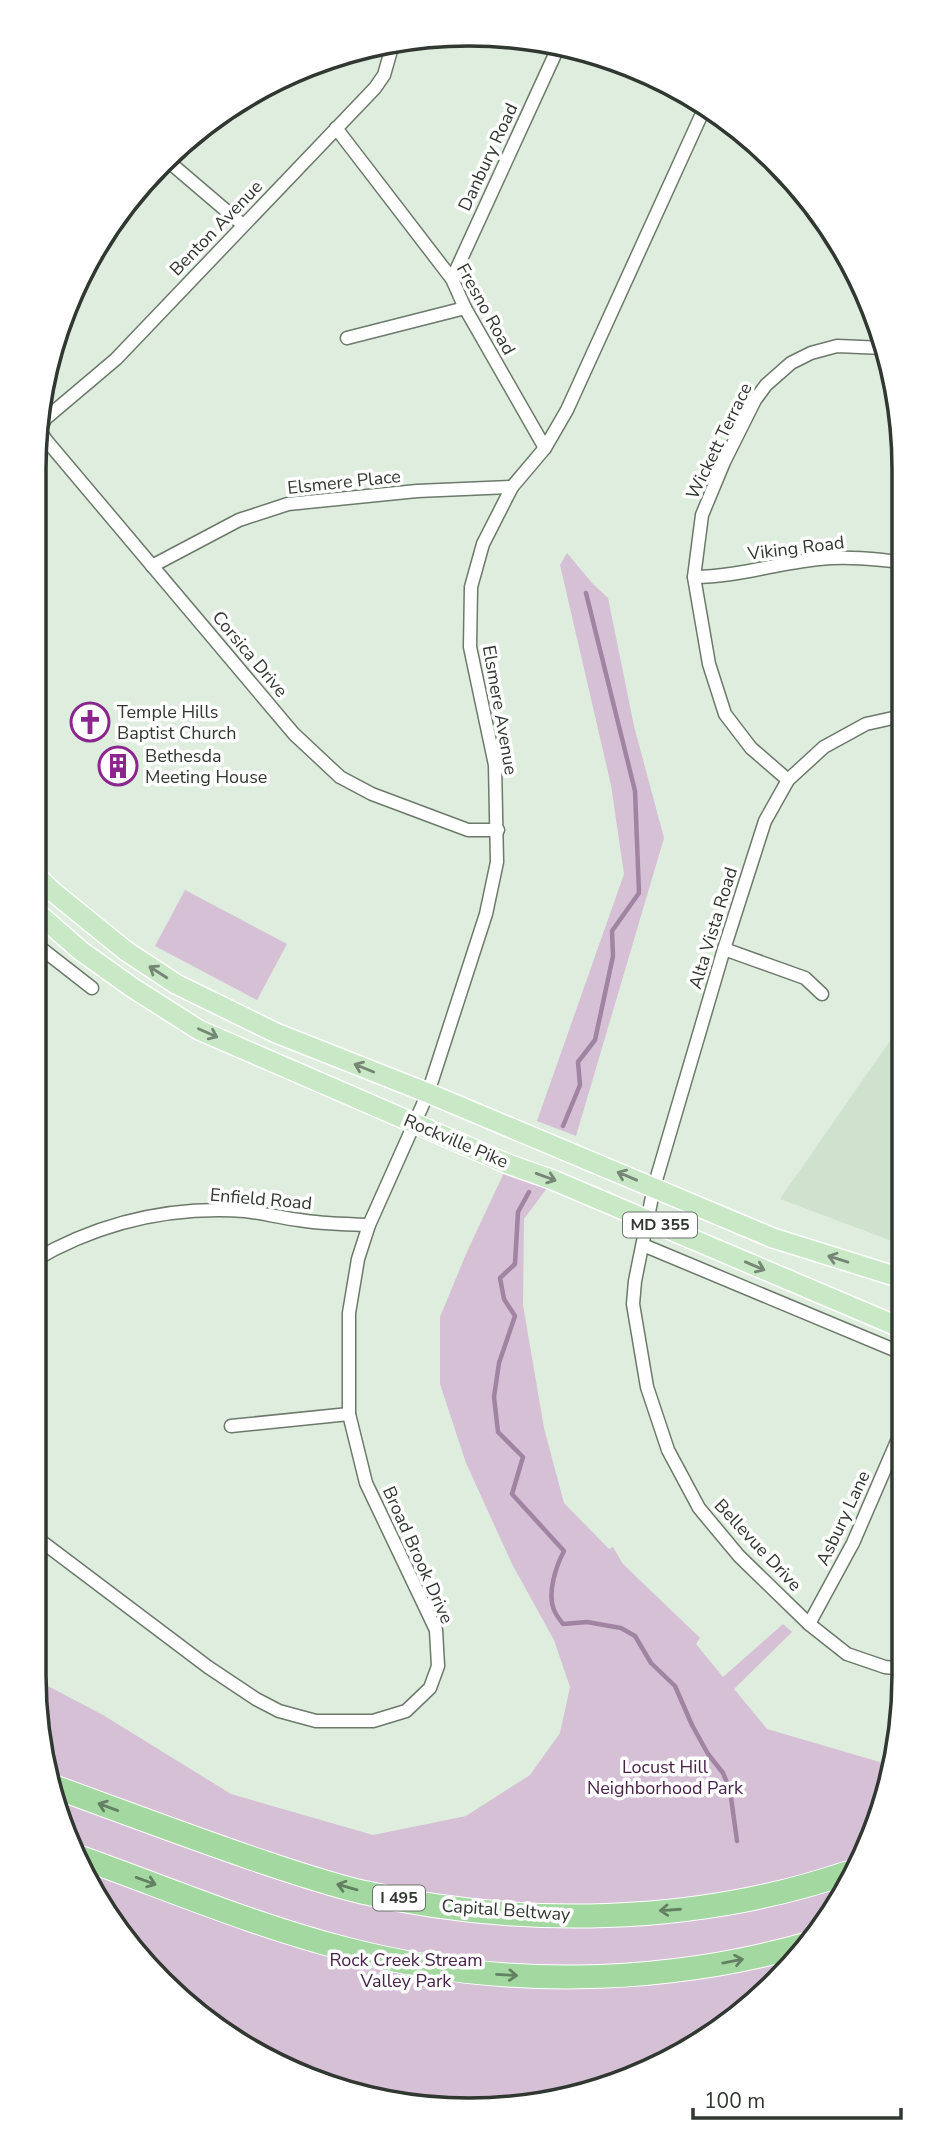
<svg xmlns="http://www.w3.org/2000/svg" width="938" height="2143" viewBox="0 0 938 2143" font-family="'Nunito Sans',sans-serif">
<rect width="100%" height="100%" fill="#deeddd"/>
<path fill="#cee2cd" d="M 903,1016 L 903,1245 L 780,1199 L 901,1025 Z"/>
<g fill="#d6c0d6">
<path d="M 567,553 L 592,583 L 608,598 L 634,726 L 664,838 L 576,1136 L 537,1121 L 624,874 L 611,785 L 560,565 Z"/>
<path d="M 185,890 L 287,944 L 257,1000 L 155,946 Z"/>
<path d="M 508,1164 L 553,1180 L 524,1219 L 523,1305 L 544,1428 L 564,1503 L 609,1549 L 613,1547 L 623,1564 L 700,1638 L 696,1644 L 723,1677 L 783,1624 L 792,1632 L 734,1689 L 767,1729 L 890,1765 L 881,1814 L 797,1961 L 687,2052 L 554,2101 L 384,2101 L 251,2052 L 141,1961 L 57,1814 L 33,1675 L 46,1685 L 103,1715 L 231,1794 L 373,1835 L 466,1816 L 530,1775 L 560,1733 L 570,1687 L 554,1640 L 512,1564 L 466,1463 L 440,1384 L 440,1317 L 466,1254 Z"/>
</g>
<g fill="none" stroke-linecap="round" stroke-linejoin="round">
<g stroke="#a184a1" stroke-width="4.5">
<path d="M 563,1126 L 580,1085 L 578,1062 L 595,1040 L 613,956 L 612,931 L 639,893 L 635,791 L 586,593"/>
<path d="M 529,1192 L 518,1212 L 515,1264 L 500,1278 L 504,1299 L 515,1316 L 499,1363 L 494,1397 L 498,1432 L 523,1457 L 512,1494 L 564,1551 C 556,1566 547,1593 554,1610 C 556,1615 560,1620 563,1624 L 587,1622 L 621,1628 L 635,1636 L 651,1663 L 675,1686 L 692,1725 L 708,1754 L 723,1773 L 730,1790 L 737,1841"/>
<path d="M 740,2001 L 743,2005"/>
</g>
<defs>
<g id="street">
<path d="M 392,47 L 384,75 L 375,88 L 116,359 L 45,419 L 40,431 L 46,440 L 294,734 L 340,777 L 372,794 L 468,830 L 498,830"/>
<path d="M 336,128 L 452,279 L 465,308 L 545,448"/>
<path d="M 168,161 L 243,225"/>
<path d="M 452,279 L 557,50"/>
<path d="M 347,338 L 465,308"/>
<path d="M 152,566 L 239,520 L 288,504 L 417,491 L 512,487"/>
<path d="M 694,577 C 737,577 777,563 819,559 C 847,556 874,559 901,562"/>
<path d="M 902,716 L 866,724 L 824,747 L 788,780 L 765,821 L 724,949 L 654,1187 L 635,1281 L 633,1304 L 647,1387 L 668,1450 L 699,1508 L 739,1556 L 809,1624 L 847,1654 L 885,1667 L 905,1669"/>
<path d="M 788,780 L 751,748 L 725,714 L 709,664 L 694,577 L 702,515 L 724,462 L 755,400 L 766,385 L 791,363 L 811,353 L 837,346 L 884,348"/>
<path d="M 33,942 L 92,988"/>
<path d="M 724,949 L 805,978 L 822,994"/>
<path d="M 643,1245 L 904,1354"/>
<path d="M 33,1261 C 98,1223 170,1206 245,1211 C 263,1213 281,1218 299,1220 C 322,1224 345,1224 369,1225"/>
<path d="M 231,1426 L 349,1414"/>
<path d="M 33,1535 L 208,1667 L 256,1699 L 279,1711 L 316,1721 L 373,1721 L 406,1711 L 430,1688 L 438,1666 L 436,1630 L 366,1483 L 349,1414 L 349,1313 L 358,1259 L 369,1225 L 428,1093 L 486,914 L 497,862 L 495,765 L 470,647 L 471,587 L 483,544 L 512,487 L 545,448 L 567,410 L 705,107"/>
<path d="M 809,1624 L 853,1543 L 904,1425"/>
</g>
<g id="primary">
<path d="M 33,872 L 52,891 L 126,951 L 176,984 L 276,1033 L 428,1093 L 773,1238 L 904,1279"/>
<path d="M 33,909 L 81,951 L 133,988 L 199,1030 L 508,1164 L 553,1180 L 904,1329"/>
</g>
<g id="highway">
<path d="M 52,1786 C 118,1810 184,1835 251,1858 C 287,1870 324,1883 362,1892 C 519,1928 694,1925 847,1873"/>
<path d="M 82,1858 C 169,1889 256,1926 346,1949 C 496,1988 658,1986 807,1944"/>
</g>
</defs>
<use href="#street" stroke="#6c796b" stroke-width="15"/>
<use href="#primary" stroke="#fff" stroke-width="22"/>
<use href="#highway" stroke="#fff" stroke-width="25"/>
<use href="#street" stroke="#fff" stroke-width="12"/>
<use href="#primary" stroke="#c8e8c6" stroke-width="19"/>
<use href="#highway" stroke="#a3d9a0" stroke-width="23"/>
</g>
<defs><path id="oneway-shaft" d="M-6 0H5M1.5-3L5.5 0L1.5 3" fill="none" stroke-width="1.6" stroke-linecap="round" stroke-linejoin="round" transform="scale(1.75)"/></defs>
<g stroke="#758774">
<use href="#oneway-shaft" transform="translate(158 972) rotate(-147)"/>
<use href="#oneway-shaft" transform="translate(208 1033) rotate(24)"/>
<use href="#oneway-shaft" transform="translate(364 1068) rotate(-158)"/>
<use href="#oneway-shaft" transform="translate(627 1176) rotate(-157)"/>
<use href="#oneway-shaft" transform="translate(546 1177) rotate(20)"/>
<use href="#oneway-shaft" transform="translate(838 1259) rotate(-163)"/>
<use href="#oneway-shaft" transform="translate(755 1266) rotate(23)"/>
</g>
<g stroke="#648063">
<use href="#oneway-shaft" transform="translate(108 1807) rotate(-160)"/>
<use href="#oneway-shaft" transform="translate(146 1881) rotate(20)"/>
<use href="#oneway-shaft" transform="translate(347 1887) rotate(-164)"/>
<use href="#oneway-shaft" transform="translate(670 1910) rotate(176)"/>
<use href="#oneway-shaft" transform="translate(733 1961) rotate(-11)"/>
<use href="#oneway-shaft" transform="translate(507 1975) rotate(3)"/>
</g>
<defs>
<symbol id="church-ring" viewBox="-11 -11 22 22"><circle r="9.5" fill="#fff" stroke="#8a268e" stroke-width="1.5"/><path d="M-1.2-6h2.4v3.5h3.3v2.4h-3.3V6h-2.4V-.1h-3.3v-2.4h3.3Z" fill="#8a268e"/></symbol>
<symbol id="building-ring" viewBox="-11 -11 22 22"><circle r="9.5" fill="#fff" stroke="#8a268e" stroke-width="1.5"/><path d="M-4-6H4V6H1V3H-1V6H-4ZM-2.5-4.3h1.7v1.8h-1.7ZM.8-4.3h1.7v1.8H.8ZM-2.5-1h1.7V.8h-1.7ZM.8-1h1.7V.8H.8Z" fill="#8a268e"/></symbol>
</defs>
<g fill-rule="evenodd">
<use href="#church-ring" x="68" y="700" width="44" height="44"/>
<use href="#building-ring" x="96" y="744" width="44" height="44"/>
</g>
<g text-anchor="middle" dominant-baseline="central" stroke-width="7" stroke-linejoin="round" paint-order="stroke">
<g fill="#fff" stroke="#6f736f" stroke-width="2">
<rect x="623" y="1212.5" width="74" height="25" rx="5"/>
<rect x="373" y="1885.5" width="52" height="25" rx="5"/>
</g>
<g font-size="16" font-weight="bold" fill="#313731">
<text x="660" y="1225">MD 355</text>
<text x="399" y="1898">I 495</text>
</g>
<g font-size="18" fill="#313731" stroke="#fff">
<text transform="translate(488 157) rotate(-65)">Danbury Road</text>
<text transform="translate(216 228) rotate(-46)">Benton Avenue</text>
<text transform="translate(486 309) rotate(61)">Fresno Road</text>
<text transform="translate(719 441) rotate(-64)">Wickett Terrace</text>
<text transform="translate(344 482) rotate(-6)">Elsmere Place</text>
<text transform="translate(796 548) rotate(-7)">Viking Road</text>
<text transform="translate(250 654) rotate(50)">Corsica Drive</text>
<text transform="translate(500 710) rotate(80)">Elsmere Avenue</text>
<text transform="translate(713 928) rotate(-73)">Alta Vista Road</text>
<text transform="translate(456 1141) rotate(23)">Rockville Pike</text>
<text transform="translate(261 1199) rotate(5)">Enfield Road</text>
<text transform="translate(843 1518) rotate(-65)">Asbury Lane</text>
<text transform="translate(758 1545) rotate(47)">Bellevue Drive</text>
<text transform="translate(418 1555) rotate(66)">Broad Brook Drive</text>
<text transform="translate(506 1910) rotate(4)">Capital Beltway</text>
</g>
<g font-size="18" fill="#313731" stroke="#fff" text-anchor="start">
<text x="117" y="712">Temple Hills<tspan x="117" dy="21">Baptist Church</tspan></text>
<text x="145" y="756">Bethesda<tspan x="145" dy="21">Meeting House</tspan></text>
</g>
<g font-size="18" fill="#49224a" stroke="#fff">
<text x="665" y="1767">Locust Hill<tspan x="665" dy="21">Neighborhood Park</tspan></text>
<text x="406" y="1960">Rock Creek Stream<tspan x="406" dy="21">Valley Park</tspan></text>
</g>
</g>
<path d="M0 0H938V2143H0ZM469 46H469A423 423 0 0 1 892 469V1675A423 423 0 0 1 469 2098H469A423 423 0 0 1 46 1675V469A423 423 0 0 1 469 46Z" fill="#fff" fill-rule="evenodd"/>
<path fill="none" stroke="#313731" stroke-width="3.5" d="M469 46H469A423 423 0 0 1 892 469V1675A423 423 0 0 1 469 2098H469A423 423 0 0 1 46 1675V469A423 423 0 0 1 469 46Z"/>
<path d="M693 2108v10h208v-10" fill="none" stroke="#313731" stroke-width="3.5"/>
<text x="704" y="2108" font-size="21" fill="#313731" stroke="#ffffff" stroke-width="5" paint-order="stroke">100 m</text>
</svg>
